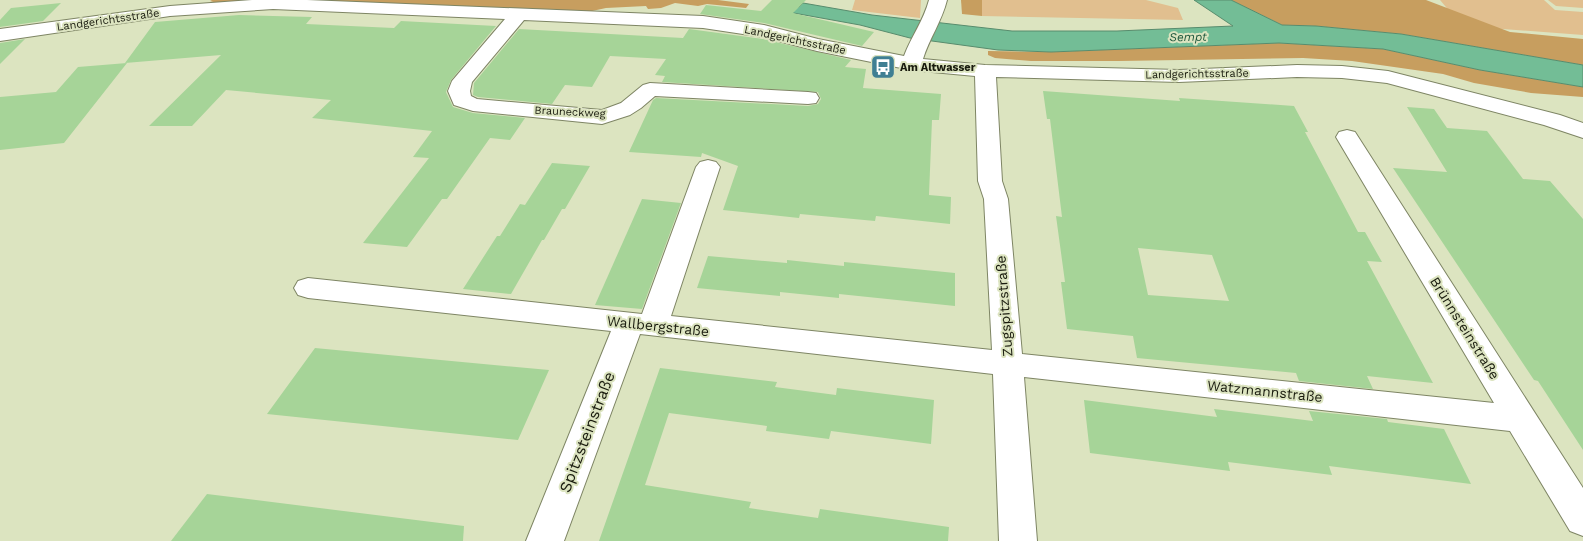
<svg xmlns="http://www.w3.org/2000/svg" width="1583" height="541" viewBox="0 0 1583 541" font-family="'Work Sans',sans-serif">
<rect width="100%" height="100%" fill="#dce4c0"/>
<g fill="#e1bf8f">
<path d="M 855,0 L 921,0 L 920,18 L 852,10 Z"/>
<path d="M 982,0 L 1146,0 L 1178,8 L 1183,20 L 982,16 Z"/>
<path d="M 1440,0 L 1544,0 L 1555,10 L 1583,12 L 1583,35 L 1462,26 Z"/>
<path d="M 1548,0 L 1583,0 L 1583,8 L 1556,6 Z"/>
</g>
<g fill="#c79e5f">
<path d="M 212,0 L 718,0 L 749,4 L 746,8 L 707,4 L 698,6 L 675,3 L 661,8 L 648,9 L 646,6 L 606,8 L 578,14 L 288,1 L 246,0 L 217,3 L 210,1 Z"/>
<path d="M 961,0 L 982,0 L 982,16 L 962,14 Z"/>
<path d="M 1231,0 L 1426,0 L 1510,32 L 1583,39 L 1583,65 L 1401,34 L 1316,26 L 1282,25 Z"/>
<path d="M 1279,43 L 1383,49 L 1480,70 L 1583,87 L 1583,97 L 1531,93 L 1474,83 L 1443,74 L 1352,61 L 1303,58 L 1119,61 L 1031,61 L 995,58 L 988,55 L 988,51 L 1051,52 Z"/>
</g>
<path fill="#73bd96" stroke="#588c6d" d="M 1194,0 L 1231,0 L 1282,25 L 1316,26 L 1401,34 L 1583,65 L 1583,87 L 1480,70 L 1383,49 L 1279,43 L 1051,52 L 998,50 L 910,38 L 860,25 L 788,12 L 794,6 L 799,7 L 803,3 L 872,15 L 1012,31 L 1117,31 L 1233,26 Z"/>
<g fill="#a6d498" fill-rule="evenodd">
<path d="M 772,0 L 806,0 L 793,13 L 874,32 L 862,46 L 764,23 L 700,14 L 706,5 L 761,11 Z"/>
<path d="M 61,3 L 43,21 L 0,27 L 0,20 L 11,8 Z"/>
<path d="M 239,15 L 312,17 L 306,24 L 394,28 L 401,21 L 496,26 L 451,80 L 446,92 L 453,107 L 473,113 L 525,118 L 510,140 L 490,138 L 447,199 L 442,199 L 407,247 L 363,243 L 429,158 L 413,157 L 432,131 L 312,118 L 331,100 L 226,90 L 192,126 L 149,126 L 221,55 L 125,63 L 155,22 Z"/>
<path d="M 519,29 L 683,38 L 689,29 L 763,39 L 851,60 L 845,67 L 866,69 L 863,88 L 941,94 L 939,120 L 932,120 L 929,195 L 951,197 L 950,224 L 876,216 L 875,221 L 800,214 L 799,218 L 723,210 L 738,166 L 702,153 L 701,157 L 629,152 L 653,100 L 656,98 L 808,106 L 818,104 L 821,99 L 818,92 L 662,82 L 665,76 L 655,75 L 666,59 L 610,56 L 592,87 L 565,85 L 552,104 L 478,97 L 473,95 L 474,83 Z"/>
<path d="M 25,39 L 0,64 L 0,43 Z"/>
<path d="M 127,63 L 64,143 L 0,150 L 0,97 L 56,92 L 78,67 Z"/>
<path d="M 1043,91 L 1180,101 L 1179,98 L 1294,106 L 1308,132 L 1305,132 L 1358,232 L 1365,232 L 1382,262 L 1367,261 L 1433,383 L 1367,376 L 1373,389 L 1299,381 L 1296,373 L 1137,358 L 1133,336 L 1067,329 L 1061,282 L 1065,282 L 1056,216 L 1062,217 L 1050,119 L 1047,119 ZM 1138,248 L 1212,255 L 1229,301 L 1148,295 Z"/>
<path d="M 1407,107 L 1434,109 L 1447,128 L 1487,131 L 1523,179 L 1550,181 L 1583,219 L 1583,450 L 1538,381 L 1534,380 L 1393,168 L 1447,172 Z"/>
<path d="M 552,163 L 590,166 L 565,209 L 562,209 L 544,240 L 542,240 L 511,294 L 463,289 L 497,236 L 500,236 L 520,204 L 525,205 Z"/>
<path d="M 642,199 L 681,203 L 642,309 L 595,305 Z"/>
<path d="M 708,256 L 787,263 L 787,260 L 844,266 L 844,262 L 955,273 L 955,306 L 839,294 L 839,298 L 780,292 L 780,296 L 697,288 Z"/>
<path d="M 315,348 L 430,359 L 549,370 L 518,440 L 267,414 Z"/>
<path d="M 660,368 L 777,382 L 775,387 L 836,395 L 837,388 L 934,400 L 931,444 L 831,431 L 829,439 L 766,431 L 767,426 L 669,413 L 645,485 L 751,502 L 749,508 L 818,518 L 820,509 L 949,527 L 948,541 L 599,541 Z"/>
<path d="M 1084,400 L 1217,417 L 1214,409 L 1313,421 L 1309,411 L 1387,419 L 1388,422 L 1444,429 L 1471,484 L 1329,466 L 1332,475 L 1228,462 L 1230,471 L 1090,453 Z"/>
<path d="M 207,494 L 464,526 L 463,541 L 171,541 Z"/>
</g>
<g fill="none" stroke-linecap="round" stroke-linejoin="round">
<defs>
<path id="minor" d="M 252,0 L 307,0 L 703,16 L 764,25 L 818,39 L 904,56 C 911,37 924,20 929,0 L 947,0 C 942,21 929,39 923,59 L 985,65 L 1179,70 L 1297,65 L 1342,66 L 1388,71 L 1560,115 L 1583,123 L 1583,138 L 1544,125 L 1387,83 L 1342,78 L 1297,77 L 1179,82 L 996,77 L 1002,181 L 1008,199 L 1022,354 L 1494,403 L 1336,137 L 1339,132 L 1347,130 L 1355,132 L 1583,488 L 1583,536 L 1570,531 L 1510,431 L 1024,377 L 1037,541 L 999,541 L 993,374 L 640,334 L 564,541 L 526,541 L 611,331 L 308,298 L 298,295 L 294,288 L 298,281 L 308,278 L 642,314 L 696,167 L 700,162 L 708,160 L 716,162 L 720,167 L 671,316 L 992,350 L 984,199 L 978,181 L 975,76 L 911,70 L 817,51 L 763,37 L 703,28 L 524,20 L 472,82 L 470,91 L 471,96 L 477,99 L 602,110 L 621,103 L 643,85 L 650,83 L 808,92 L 816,93 L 819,98 L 816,103 L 808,104 L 655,96 L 641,108 L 630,115 L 602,124 L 473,111 L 454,105 L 448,91 L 452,81 L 505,19 L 273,9 L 170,16 L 0,41 L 0,29 L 170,6 Z"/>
</defs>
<use href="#minor" stroke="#7e8564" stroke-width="2"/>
<use href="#minor" fill="#fff" fill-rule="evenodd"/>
</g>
<defs>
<symbol id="bus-square" viewBox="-11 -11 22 22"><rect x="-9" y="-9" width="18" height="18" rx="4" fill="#3f7f93" stroke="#dce4c0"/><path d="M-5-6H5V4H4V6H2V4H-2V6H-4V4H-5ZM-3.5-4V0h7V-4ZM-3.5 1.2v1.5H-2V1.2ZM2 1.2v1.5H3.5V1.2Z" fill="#fff"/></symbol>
</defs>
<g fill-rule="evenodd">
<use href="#bus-square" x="869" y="53" width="28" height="28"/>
</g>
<g text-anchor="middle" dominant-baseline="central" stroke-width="4" stroke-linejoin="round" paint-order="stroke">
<g font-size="11" fill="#191b0e" stroke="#dce4c0">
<text transform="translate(108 20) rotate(-8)">Landgerichtsstraße</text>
<text transform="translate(795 40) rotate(12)">Landgerichtsstraße</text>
<text transform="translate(1197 74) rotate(-1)">Landgerichtsstraße</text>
<text transform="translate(570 112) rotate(3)">Brauneckweg</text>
</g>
<g font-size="11" font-weight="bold" fill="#191b0e" stroke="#dce4c0" text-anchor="start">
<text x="900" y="67">Am Altwasser</text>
</g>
<g font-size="12" font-style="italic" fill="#1e573c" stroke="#dce4c0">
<text transform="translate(1188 37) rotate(-1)">Sempt</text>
</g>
<g font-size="14" fill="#191b0e" stroke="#dce4c0">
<text transform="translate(1004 306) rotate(-94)">Zugspitzstraße</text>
<text transform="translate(658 326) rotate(6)">Wallbergstraße</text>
<text transform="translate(1465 328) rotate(58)">Brünnsteinstraße</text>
<text transform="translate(1265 391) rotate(6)">Watzmannstraße</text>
</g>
<g font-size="16" fill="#191b0e" stroke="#dce4c0">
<text transform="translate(587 432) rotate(-69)">Spitzsteinstraße</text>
</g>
</g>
</svg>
